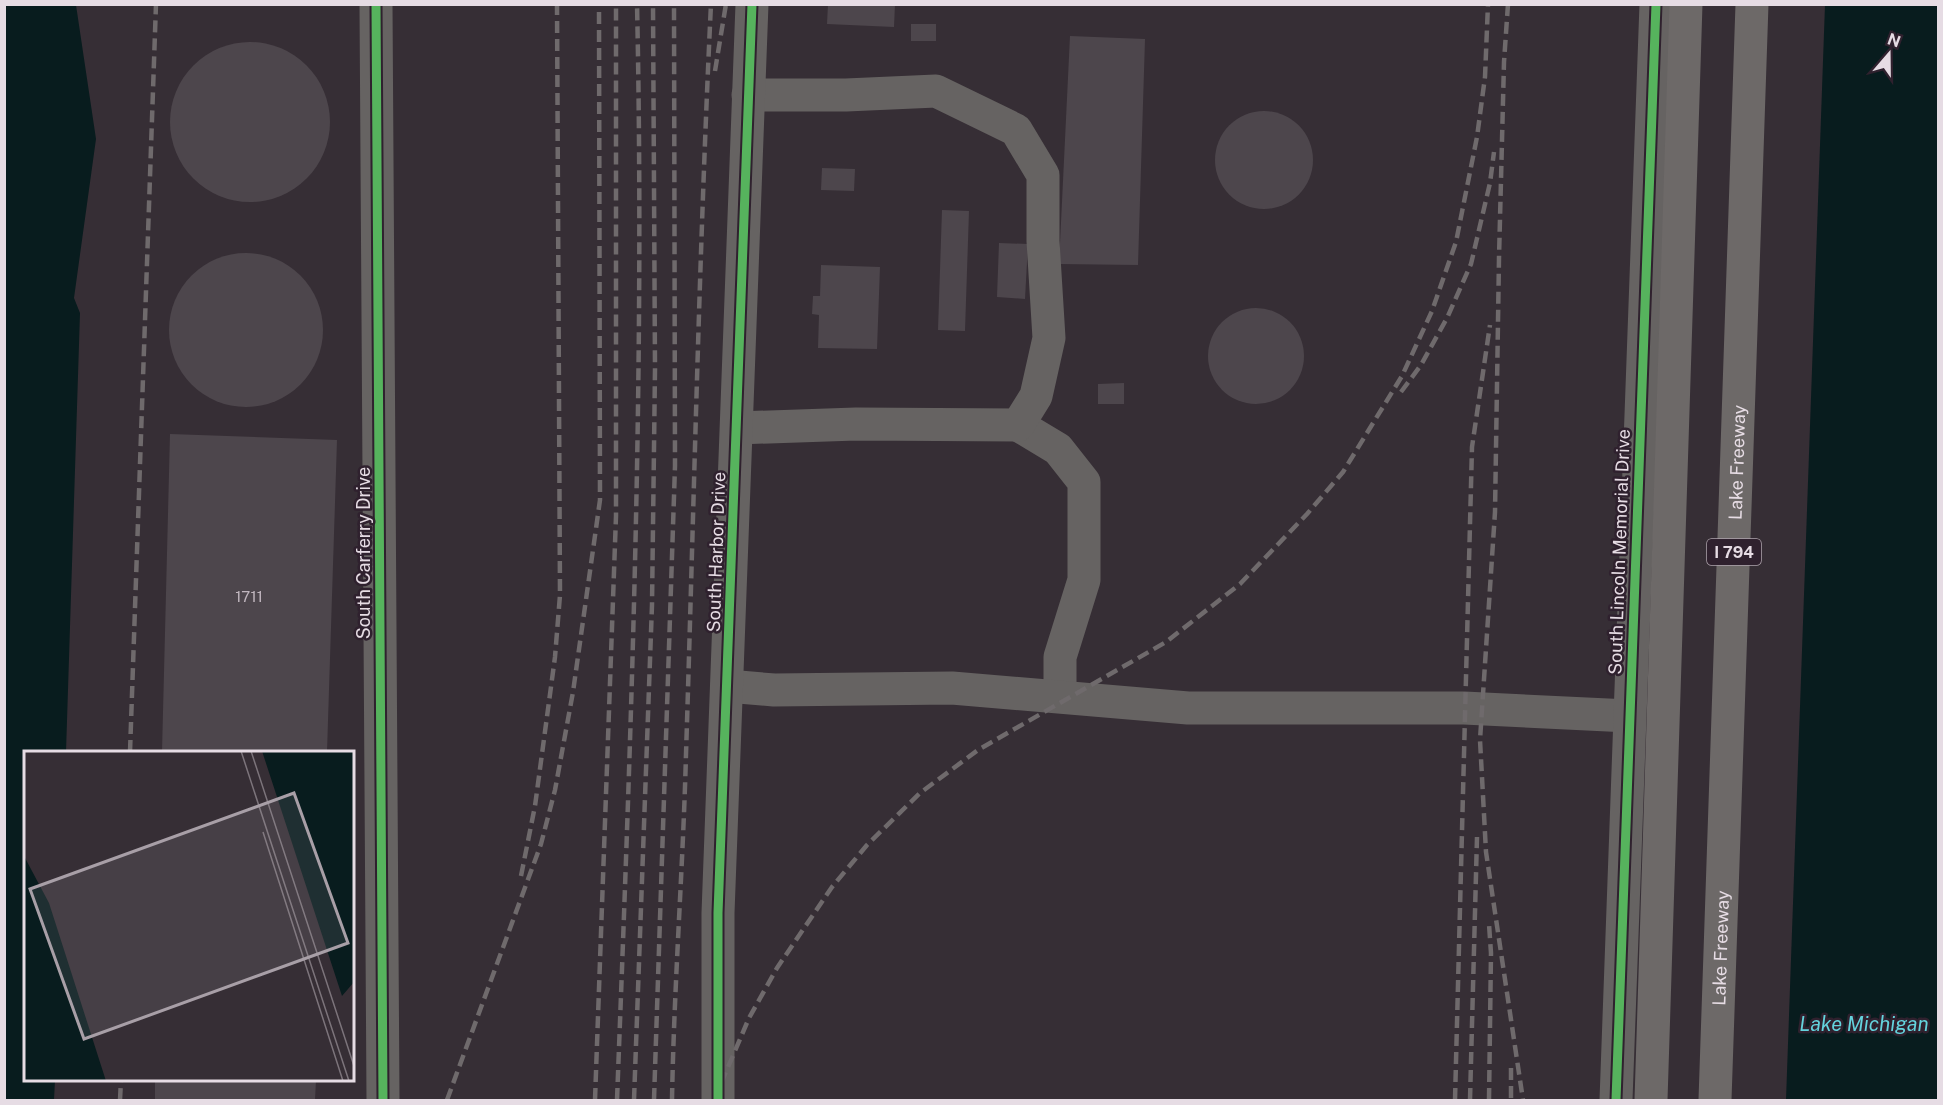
<svg xmlns="http://www.w3.org/2000/svg" width="1943" height="1105" viewBox="0 0 1943 1105" font-family="'Public Sans',sans-serif">
<rect width="100%" height="100%" fill="#362e35"/>
<g fill="#081c1e">
<path d="M 5,4 L 76,5 L 96,139 L 74,298 L 80,313 L 66,752 L 26,752 L 26,1080 L 55,1080 L 54,1100 L 4,1100 Z"/>
<path d="M 1825,5 L 1938,5 L 1938,1100 L 1786,1100 Z"/>
</g>
<g fill="#4d464c">
<path d="M 828,4 L 895,4 L 894,27 L 827,24 Z"/>
<rect x="911" y="24" width="25" height="17"/>
<path d="M 1070,36 L 1145,39 L 1138,265 L 1059,264 Z"/>
<circle cx="250" cy="122" r="80"/>
<circle cx="1264" cy="160" r="49"/>
<path d="M 822,168 L 855,169 L 854,191 L 821,190 Z"/>
<path d="M 942,210 L 969,211 L 965,331 L 938,330 Z"/>
<path d="M 999,243 L 1028,244 L 1025,299 L 997,297 Z"/>
<circle cx="246" cy="330" r="77"/>
<path d="M 821,265 L 880,267 L 877,349 L 818,348 L 819,315 L 812,314 L 813,296 L 820,296 Z"/>
<circle cx="1256" cy="356" r="48"/>
<path d="M 1124,383 L 1124,404 L 1098,404 L 1098,384 Z"/>
<path d="M 170,434 L 337,440 L 327,752 L 162,752 Z"/>
<path d="M 155,1080 L 316,1080 L 315,1100 L 155,1100 Z"/>
</g>
<g fill="none" stroke-linecap="round" stroke-linejoin="round">
<g stroke="#666362" stroke-width="33">
<path d="M 376,4 L 383,1100"/>
<path d="M 1018,425 L 1058,449 L 1084,482 L 1084,580 L 1060,657 L 1060,696"/>
<path d="M 737,428 L 856,424 L 1018,425 L 1036,396 L 1049,338 L 1043,241 L 1043,175 L 1016,130 L 936,91 L 846,95 L 748,95"/>
<path d="M 727,686 L 774,690 L 952,688 L 1188,708 L 1464,708 L 1629,716"/>
<path d="M 718,1100 L 718,913 L 752,4"/>
<path d="M 1616,1100 L 1656,4"/>
</g>
<g stroke="#6d6968" stroke-width="33">
<path d="M 1651,1100 L 1686,4"/>
<path id="s1" d="M 1715,1100 L 1752,4"/>
</g>
<g stroke="#6f6a6c" stroke-width="4.5" stroke-dasharray="12 6" stroke-linecap="butt">
<path d="M 1508,4 L 1504,62 L 1499,258 L 1495,512 L 1480,740 L 1486,852 L 1523,1100"/>
<path d="M 715,71 L 726,4"/>
<path d="M 1401,392 L 1421,365 L 1447,318 L 1471,264 L 1490,183 L 1494,152"/>
<path d="M 130,752 L 156,4"/>
<path d="M 521,876 L 535,806 L 555,657 L 560,595 L 557,4"/>
<path d="M 1511,1068 L 1511,1100"/>
<path d="M 120,1100 L 121,1080"/>
<path d="M 447,1100 L 541,844 L 555,790 L 573,692 L 600,500 L 599,4"/>
<path d="M 595,1100 L 616,516 L 616,4"/>
<path d="M 617,1100 C 631,735 645,370 637,4"/>
<path d="M 634,1100 L 652,605 L 655,369 L 653,4"/>
<path d="M 654,1100 L 675,466 L 674,4"/>
<path d="M 672,1100 C 674,985 683,869 686,754 C 694,504 699,254 711,4"/>
<path d="M 714,1100 L 749,1018 L 777,968 L 832,887 L 867,845 L 920,793 L 978,750 L 1166,642 L 1240,584 L 1307,514 L 1343,472 L 1402,376 L 1432,311 L 1456,242 L 1477,137 L 1485,77 L 1488,4"/>
<path d="M 1455,1100 L 1472,447 L 1490,325"/>
<path d="M 1470,1100 L 1477,837"/>
<path d="M 1489,1100 L 1491,953 L 1489,924"/>
</g>
<defs>
<g id="cycleway">
<path d="M 376,4 L 383,1100"/>
<path d="M 718,1100 L 718,913 L 752,4"/>
<path d="M 1616,1100 L 1656,4"/>
</g>
</defs>
<use href="#cycleway" stroke="#2f212e" stroke-width="13"/>
<use href="#cycleway" stroke="#56b35d" stroke-width="9"/>
</g>
<g text-anchor="middle" dominant-baseline="central" stroke-width="5" stroke-linejoin="round" paint-order="stroke">
<g font-size="15" fill="#c0b6be">
<text x="249" y="596">1711</text>
</g>
<rect fill="#2f212e" stroke="#afa4ad" stroke-width="1.5" x="1707" y="539" width="54" height="26" rx="4.5"/>
<g font-size="16" font-weight="bold" fill="#e6dce4">
<text x="1734" y="552">I 794</text>
</g>
<g font-size="18" fill="#e6dce4" stroke="#2f212e">
<text stroke="none"><textPath href="#s1" startOffset="638">Lake Freeway</textPath></text>
<text transform="translate(716 552) rotate(-88)">South Harbor Drive</text>
<text transform="translate(1619 552) rotate(-88)">South Lincoln Memorial Drive</text>
<text transform="translate(363 553) rotate(-90)">South Carferry Drive</text>
<text stroke="none"><textPath href="#s1" startOffset="152">Lake Freeway</textPath></text>
</g>
<g font-size="20" font-style="italic" fill="#64d3dd" stroke="#2f212e">
<text x="1864" y="1024">Lake Michigan</text>
</g>
</g>
<g transform="translate(24 751)">
<rect width="330" height="330" fill="#362e35"/>
<path d="M 238,0 L 330,0 L 330,231 L 318,245 ZM 0,105 L 25,152 L 82,330 L 0,330 Z" fill="#081c1e"/>
<path fill="none" stroke="#7c747b" stroke-width="1.5" d="M 217,0 L 325,330M 227,0 L 330,315M 239,81 L 319,330"/>
<path fill="#a89fa7" fill-opacity="0.15" stroke="#a89fa7" stroke-width="3" d="M 270,42 L 324,192 L 60,288 L 6,138 Z"/>
<rect width="330" height="330" fill="none" stroke="#e6dce4" stroke-width="3"/>
</g>
<rect width="1943" height="1105" fill="none" stroke="#e6dce4" stroke-width="12"/>
<g transform="translate(1889 54) rotate(20)" stroke="#2f212e" stroke-width="4.5" paint-order="stroke">
<path d="M0-4.5L10 22L0 15L-10 22Z" fill="#e6dce4"/>
<text y="-9" font-size="16" font-weight="bold" text-anchor="middle" fill="#e6dce4">N</text>
</g>
</svg>
